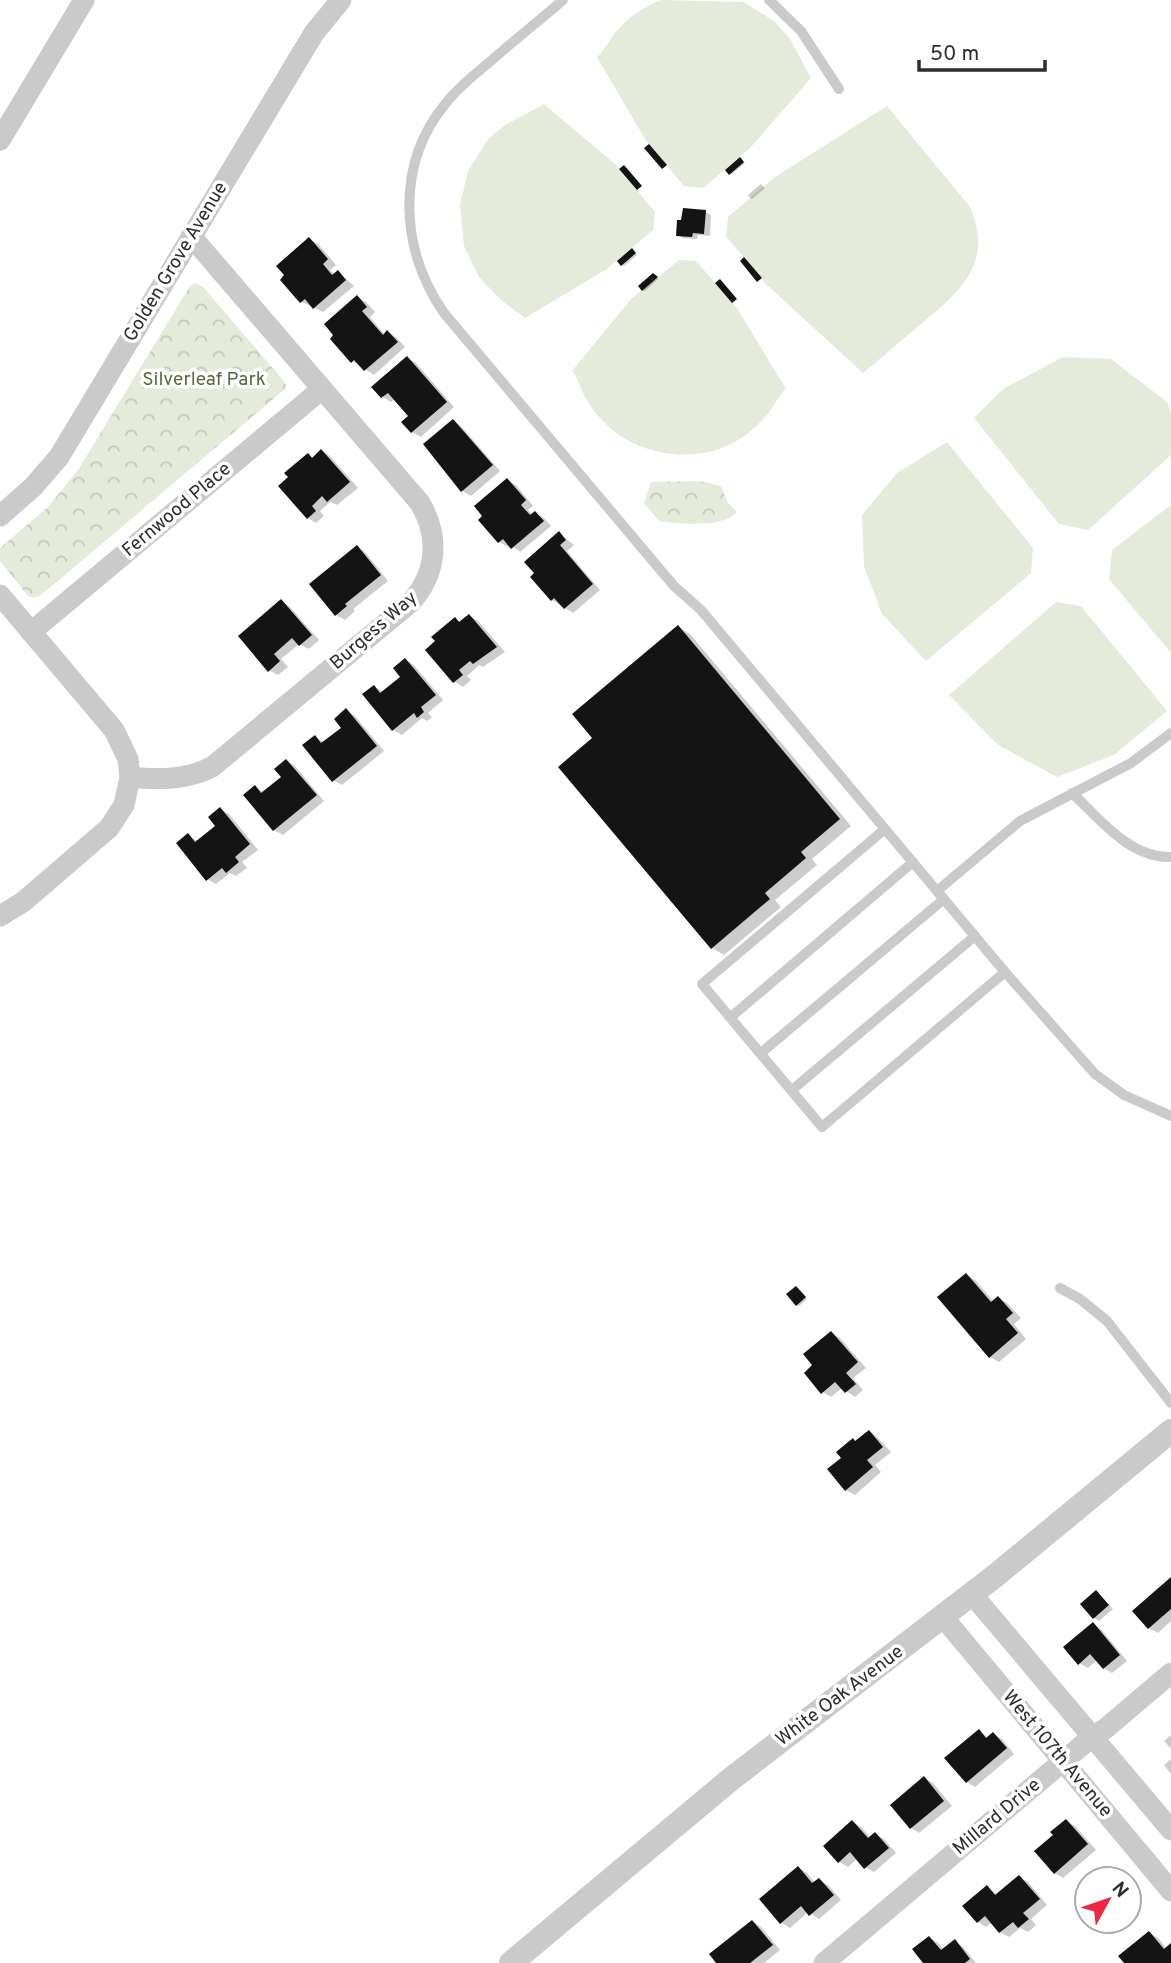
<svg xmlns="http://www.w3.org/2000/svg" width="1171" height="1963" viewBox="0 0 1171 1963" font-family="Overpass,sans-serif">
<defs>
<pattern id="park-crowns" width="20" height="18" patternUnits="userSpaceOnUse" patternTransform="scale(1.75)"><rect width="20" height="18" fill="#e4ebda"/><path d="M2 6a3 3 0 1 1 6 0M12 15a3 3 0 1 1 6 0" fill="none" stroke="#c4cabb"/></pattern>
</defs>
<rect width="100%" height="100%" fill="#fff"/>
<g fill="#e4ebda">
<path d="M 662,0 L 744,2 L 775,22 L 790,39 L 811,78 L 750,148 L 703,188 L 684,186 L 645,139 L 597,57 C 605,50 608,42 614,34 C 627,18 643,7 662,0 Z"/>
<path d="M 544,104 L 615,164 L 655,212 L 653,230 L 607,269 L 525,318 L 501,300 L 479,277 L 464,246 L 460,205 L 468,171 L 488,139 L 505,125 Z"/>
<path d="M 887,106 L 970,207 C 994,263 961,291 921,324 C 902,340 883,356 863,373 L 765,283 L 726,236 L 728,217 L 775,177 Z"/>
<path d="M 679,260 L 696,261 L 737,308 L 786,389 C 779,395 776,403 770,411 C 764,419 756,427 747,434 C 708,465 643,460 607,425 C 598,417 590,406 584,395 C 580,387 578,378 572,371 L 631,299 Z"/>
<path d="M 1063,357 L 1111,359 L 1167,402 L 1171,412 L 1171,455 L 1088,530 L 1059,524 L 974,418 L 1003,389 Z"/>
<path d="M 947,442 L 1033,548 L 1031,573 L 926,661 L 882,614 L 864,566 L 862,515 L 897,473 Z"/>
<path d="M 1171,505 L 1171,653 L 1109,579 L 1112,550 Z"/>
<path d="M 1056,602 L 1081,606 L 1167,711 L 1114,755 L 1057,777 L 998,745 L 949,695 Z"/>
</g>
<g fill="url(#park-crowns)">
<path d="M 195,283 L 203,287 L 283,380 L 286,385 L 285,389 L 40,596 L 34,598 L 28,596 L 0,561 L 0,548 L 48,507 L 78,470 L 190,286 Z"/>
<path d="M 700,481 L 721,486 L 728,503 L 737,512 C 724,528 678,524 659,521 L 644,503 L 651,482 Z"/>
</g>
<g fill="#0003">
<path d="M 742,160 L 745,163 L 732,174 L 730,173 Z"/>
<path d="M 761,184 L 765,188 L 752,199 L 750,198 L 748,195 Z"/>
<path d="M 684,210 L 706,212 L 711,215 L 710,236 L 698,235 L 697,239 L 683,238 L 678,235 L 683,222 Z"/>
<path d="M 309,239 L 318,244 L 336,265 L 330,270 L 335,275 L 338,272 L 354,286 L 323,312 L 302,302 Z"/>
<path d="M 634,251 L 637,255 L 624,266 L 622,265 Z"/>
<path d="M 656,276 L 658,279 L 645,291 L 643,290 Z"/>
<path d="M 357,297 L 366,302 L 375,312 L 370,317 L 385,335 L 388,332 L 396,337 L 405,347 L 374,375 L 352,361 Z"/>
<path d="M 407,358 L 416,363 L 454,407 L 421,437 L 412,432 L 411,416 L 395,399 L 391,402 L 383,397 L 374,387 Z"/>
<path d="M 453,421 L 461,426 L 500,471 L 471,496 L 462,491 L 426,444 Z"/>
<path d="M 322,451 L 330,456 L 358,488 L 337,505 L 330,502 L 320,511 L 324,516 L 316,523 L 308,518 L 308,455 L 314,458 Z"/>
<path d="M 507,480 L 516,485 L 533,506 L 528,510 L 533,515 L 535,513 L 544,518 L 551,526 L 520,552 L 510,545 L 508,547 L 499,542 Z"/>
<path d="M 560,534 L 574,545 L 567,551 L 600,590 L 573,613 L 552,600 L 536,574 Z"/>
<path d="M 357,547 L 365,552 L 388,581 L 353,609 L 355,611 L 345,620 L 336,615 Z"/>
<path d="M 281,601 L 289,606 L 319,640 L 309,649 L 299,644 L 281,659 L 288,667 L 278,675 L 269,670 Z"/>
<path d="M 469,616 L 478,621 L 505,652 L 483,667 L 479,665 L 467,676 L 471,680 L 463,687 L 455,682 L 427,650 L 455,619 L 461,622 Z"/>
<path d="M 678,627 L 690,634 L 851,826 L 812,859 L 817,865 L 775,900 L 781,907 L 724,955 L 712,948 L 595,738 Z"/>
<path d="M 406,660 L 414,665 L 443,700 L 428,713 L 432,717 L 427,721 L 422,718 L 402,735 L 393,730 L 374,687 L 384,692 L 402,677 Z"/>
<path d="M 347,711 L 355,716 L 384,751 L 342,785 L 333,780 L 315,737 L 325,743 L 343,728 Z"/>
<path d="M 287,761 L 295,766 L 324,801 L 283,835 L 274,830 L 255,787 L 265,793 L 283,778 Z"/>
<path d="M 220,809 L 229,814 L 258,850 L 242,862 L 247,868 L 236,876 L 230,873 L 216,884 L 207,879 L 188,836 L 198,841 L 217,826 Z"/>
<path d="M 967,1275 L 975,1280 L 994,1302 L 999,1298 L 1007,1303 L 1021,1318 L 1014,1324 L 1026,1339 L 999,1362 L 990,1357 Z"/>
<path d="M 798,1289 L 807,1299 L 799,1306 L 788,1295 Z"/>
<path d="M 831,1333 L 840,1338 L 866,1368 L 853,1378 L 863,1390 L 855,1397 L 842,1388 L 831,1397 L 823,1392 L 815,1365 Z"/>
<path d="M 869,1432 L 877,1437 L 891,1452 L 875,1465 L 881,1472 L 855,1495 L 846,1490 L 843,1458 Z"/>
<path d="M 1171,1579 L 1171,1621 L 1158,1633 L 1149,1628 Z"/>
<path d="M 1096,1592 L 1113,1609 L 1099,1621 L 1094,1618 Z"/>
<path d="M 1093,1624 L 1101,1629 L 1127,1661 L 1112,1673 L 1104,1668 L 1097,1660 L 1088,1668 L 1079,1663 Z"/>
<path d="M 979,1731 L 989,1738 L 993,1734 L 1002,1739 L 1014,1754 L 975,1787 L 967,1782 Z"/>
<path d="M 1171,1735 L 1171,1749 L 1164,1741 Z"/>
<path d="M 1171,1759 L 1171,1774 L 1164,1765 Z"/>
<path d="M 924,1778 L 933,1783 L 952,1806 L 919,1833 L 911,1828 Z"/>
<path d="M 1066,1821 L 1075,1826 L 1096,1850 L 1063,1878 L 1055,1873 Z"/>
<path d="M 853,1822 L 861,1827 L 871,1838 L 875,1834 L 884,1839 L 896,1853 L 874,1872 L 865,1867 L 858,1858 L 848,1867 L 839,1862 Z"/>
<path d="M 798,1868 L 807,1873 L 815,1883 L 819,1880 L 828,1885 L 841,1900 L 819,1919 L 808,1912 L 790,1928 L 782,1923 Z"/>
<path d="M 1019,1877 L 1028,1882 L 1047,1905 L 1031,1919 L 1036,1925 L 1028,1932 L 1020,1928 L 1009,1937 L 1000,1932 L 992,1922 L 986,1927 L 978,1922 L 987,1887 L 998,1895 Z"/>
<path d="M 753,1922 L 761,1927 L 780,1950 L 764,1963 L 718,1963 Z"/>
<path d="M 1149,1933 L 1158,1938 L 1167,1949 L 1171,1946 L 1171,1963 L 1126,1963 Z"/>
<path d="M 930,1938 L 938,1943 L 944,1950 L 955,1942 L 963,1947 L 976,1963 L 925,1963 Z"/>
</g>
<g fill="#141414">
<path d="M 649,144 L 667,165 L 662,169 L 644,148 Z"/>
<path d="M 740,157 L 744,162 L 729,175 L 725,170 Z"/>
<path d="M 624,165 L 642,186 L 637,190 L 619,169 Z"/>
<path d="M 683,208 L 706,210 L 704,234 L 693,233 L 692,237 L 676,236 L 677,220 L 681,220 Z"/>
<path d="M 309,237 L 328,259 L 323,264 L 332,275 L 338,270 L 346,280 L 313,309 L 305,299 L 300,303 L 280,280 L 284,275 L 276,266 Z"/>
<path d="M 632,248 L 636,253 L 621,266 L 617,261 Z"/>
<path d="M 744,257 L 762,278 L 757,282 L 740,261 Z"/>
<path d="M 653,273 L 658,277 L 642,291 L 638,286 Z"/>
<path d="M 720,279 L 737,299 L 732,303 L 715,283 Z"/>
<path d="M 357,295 L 367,307 L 362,311 L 383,335 L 387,330 L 398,342 L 364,371 L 354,360 L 351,363 L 330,339 L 333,335 L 324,324 Z"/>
<path d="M 407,356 L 447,402 L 411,433 L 401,422 L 408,416 L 388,393 L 381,398 L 371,387 Z"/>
<path d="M 453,419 L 493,465 L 461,492 L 423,444 Z"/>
<path d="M 321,449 L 350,482 L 327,502 L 322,496 L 312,506 L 316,511 L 307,519 L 278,486 L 288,477 L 284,473 L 308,453 L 312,458 Z"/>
<path d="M 507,478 L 526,500 L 521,505 L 530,515 L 535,511 L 544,521 L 511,549 L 503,539 L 498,543 L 478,520 L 482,516 L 474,506 Z"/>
<path d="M 559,531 L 566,540 L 560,545 L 593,584 L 564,609 L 554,598 L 551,601 L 530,577 L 534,573 L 524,562 Z"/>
<path d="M 357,545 L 381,575 L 345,604 L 347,606 L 335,616 L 309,584 Z"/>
<path d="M 281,599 L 312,635 L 299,646 L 292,638 L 274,654 L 280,661 L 268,672 L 238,636 Z"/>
<path d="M 469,614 L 497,647 L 473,664 L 470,661 L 459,670 L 463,675 L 453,683 L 425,650 L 435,641 L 431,637 L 455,617 L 459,622 Z"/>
<path d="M 678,625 L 840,819 L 801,852 L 806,858 L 765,893 L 770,899 L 711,949 L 558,767 L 592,738 L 572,714 Z"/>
<path d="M 405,658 L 436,695 L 421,707 L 424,712 L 417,718 L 414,713 L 392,731 L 362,694 L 374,685 L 380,693 L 400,677 L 393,668 Z"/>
<path d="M 346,708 L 377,746 L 332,782 L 302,745 L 315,735 L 321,743 L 341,728 L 334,719 Z"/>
<path d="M 286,759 L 317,795 L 273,831 L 243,795 L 255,785 L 261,793 L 281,777 L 274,769 Z"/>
<path d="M 220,807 L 250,844 L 235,857 L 239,862 L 226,873 L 222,868 L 206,881 L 176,843 L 188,833 L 195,842 L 215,826 L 208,817 Z"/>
<path d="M 966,1273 L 991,1302 L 998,1296 L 1013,1313 L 1006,1319 L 1018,1333 L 989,1358 L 937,1297 Z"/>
<path d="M 796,1286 L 806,1297 L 796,1306 L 786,1294 Z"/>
<path d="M 831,1331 L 858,1362 L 846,1373 L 856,1384 L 845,1393 L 835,1382 L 821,1394 L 804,1373 L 812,1365 L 803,1354 Z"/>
<path d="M 869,1430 L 883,1447 L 867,1460 L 873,1467 L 845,1491 L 827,1469 L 841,1458 L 836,1452 L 853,1438 L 855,1441 Z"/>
<path d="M 1171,1577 L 1171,1609 L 1148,1629 L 1132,1611 Z"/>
<path d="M 1096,1590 L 1109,1605 L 1093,1619 L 1080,1604 Z"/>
<path d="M 1093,1622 L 1120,1655 L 1103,1669 L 1090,1654 L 1078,1665 L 1063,1647 Z"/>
<path d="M 979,1729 L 986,1738 L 993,1732 L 1007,1748 L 966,1783 L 944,1758 Z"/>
<path d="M 924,1776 L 944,1801 L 910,1829 L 890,1805 Z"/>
<path d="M 1066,1819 L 1088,1844 L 1054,1874 L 1034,1851 L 1053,1835 L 1050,1832 Z"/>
<path d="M 852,1820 L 868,1838 L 875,1832 L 889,1848 L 864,1869 L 850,1852 L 838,1863 L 823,1846 Z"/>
<path d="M 798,1866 L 812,1883 L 819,1878 L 834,1895 L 809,1916 L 801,1906 L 780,1924 L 759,1899 Z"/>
<path d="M 1019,1875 L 1040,1899 L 1023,1913 L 1029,1919 L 1018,1928 L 1013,1922 L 999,1933 L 985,1916 L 977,1923 L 962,1906 L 987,1885 L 995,1895 Z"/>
<path d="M 752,1920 L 773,1945 L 750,1963 L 716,1963 L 709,1954 Z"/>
<path d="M 1149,1931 L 1164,1949 L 1171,1943 L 1171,1963 L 1124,1963 L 1118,1956 Z"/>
<path d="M 929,1936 L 941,1950 L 955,1939 L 970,1959 L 965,1963 L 923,1963 L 912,1949 Z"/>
</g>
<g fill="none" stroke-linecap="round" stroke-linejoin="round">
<g stroke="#cacaca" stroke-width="10">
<path d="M 563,0 C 540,20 516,39 493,59 C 477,73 459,86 446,103 C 395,164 400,250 444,313 L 674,586 L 701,610 L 1005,972 L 1095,1074 L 1124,1095 L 1171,1116"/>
<path d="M 769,0 L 801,31 L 839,89"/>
<path d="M 1072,793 C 1099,818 1130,859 1171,857"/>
<path d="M 885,829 L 702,984 L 822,1127 L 1005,972"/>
<path d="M 937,891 L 1020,821 L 1131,763 L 1171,733"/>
<path d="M 731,1017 L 913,862"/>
<path d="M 761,1053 L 944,899"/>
<path d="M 792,1090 L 975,936"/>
<path d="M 1060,1288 L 1080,1299 L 1107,1321 L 1171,1403"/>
</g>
<g stroke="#cacaca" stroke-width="21">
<path d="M 0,140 L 84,0"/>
<path d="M 0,516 L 33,487 L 59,457 L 314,33 L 341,0"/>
<path d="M 0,595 L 114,730 L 128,759 L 130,777 L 124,805 L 109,828 L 23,902 L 0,916"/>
<path d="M 31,632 L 322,389"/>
<path d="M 130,777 C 159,780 186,780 212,767 L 410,603 C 437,574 440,537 420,503 L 191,236"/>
<path d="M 972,1594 L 1171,1830"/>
<path d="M 943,1617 L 1171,1891"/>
<path d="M 824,1963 L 1093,1736 L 1105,1729 L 1171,1673"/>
</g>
<path stroke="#cacaca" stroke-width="24" d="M 511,1963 L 731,1779 L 995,1576 L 1171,1431"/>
</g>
<g text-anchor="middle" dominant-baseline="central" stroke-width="7" stroke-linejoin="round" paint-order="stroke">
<g font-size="19" fill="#2d2d2d" stroke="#fff">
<text transform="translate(176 262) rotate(-59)">Golden Grove Avenue</text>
<text transform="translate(177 510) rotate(-40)">Fernwood Place</text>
<text transform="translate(374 631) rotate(-41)">Burgess Way</text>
<text transform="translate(840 1696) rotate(-37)">White Oak Avenue</text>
<text transform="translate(1057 1754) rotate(50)">West 107th Avenue</text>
<text transform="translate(997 1817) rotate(-40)">Millard Drive</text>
</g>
<g font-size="19" fill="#536a39" stroke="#fff">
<text x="204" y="380">Silverleaf Park</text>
</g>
</g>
<g transform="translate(1108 1900) rotate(50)"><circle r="33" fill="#ffffff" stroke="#ababab" stroke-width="2"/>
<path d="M0-5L12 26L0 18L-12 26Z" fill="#eb2841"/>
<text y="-10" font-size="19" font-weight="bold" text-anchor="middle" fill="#2d2d2d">N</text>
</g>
<path d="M919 60v10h126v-10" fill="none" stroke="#2d2d2d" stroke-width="3.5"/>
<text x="930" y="60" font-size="21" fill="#2d2d2d" stroke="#ffffff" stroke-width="5" paint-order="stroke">50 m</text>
</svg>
